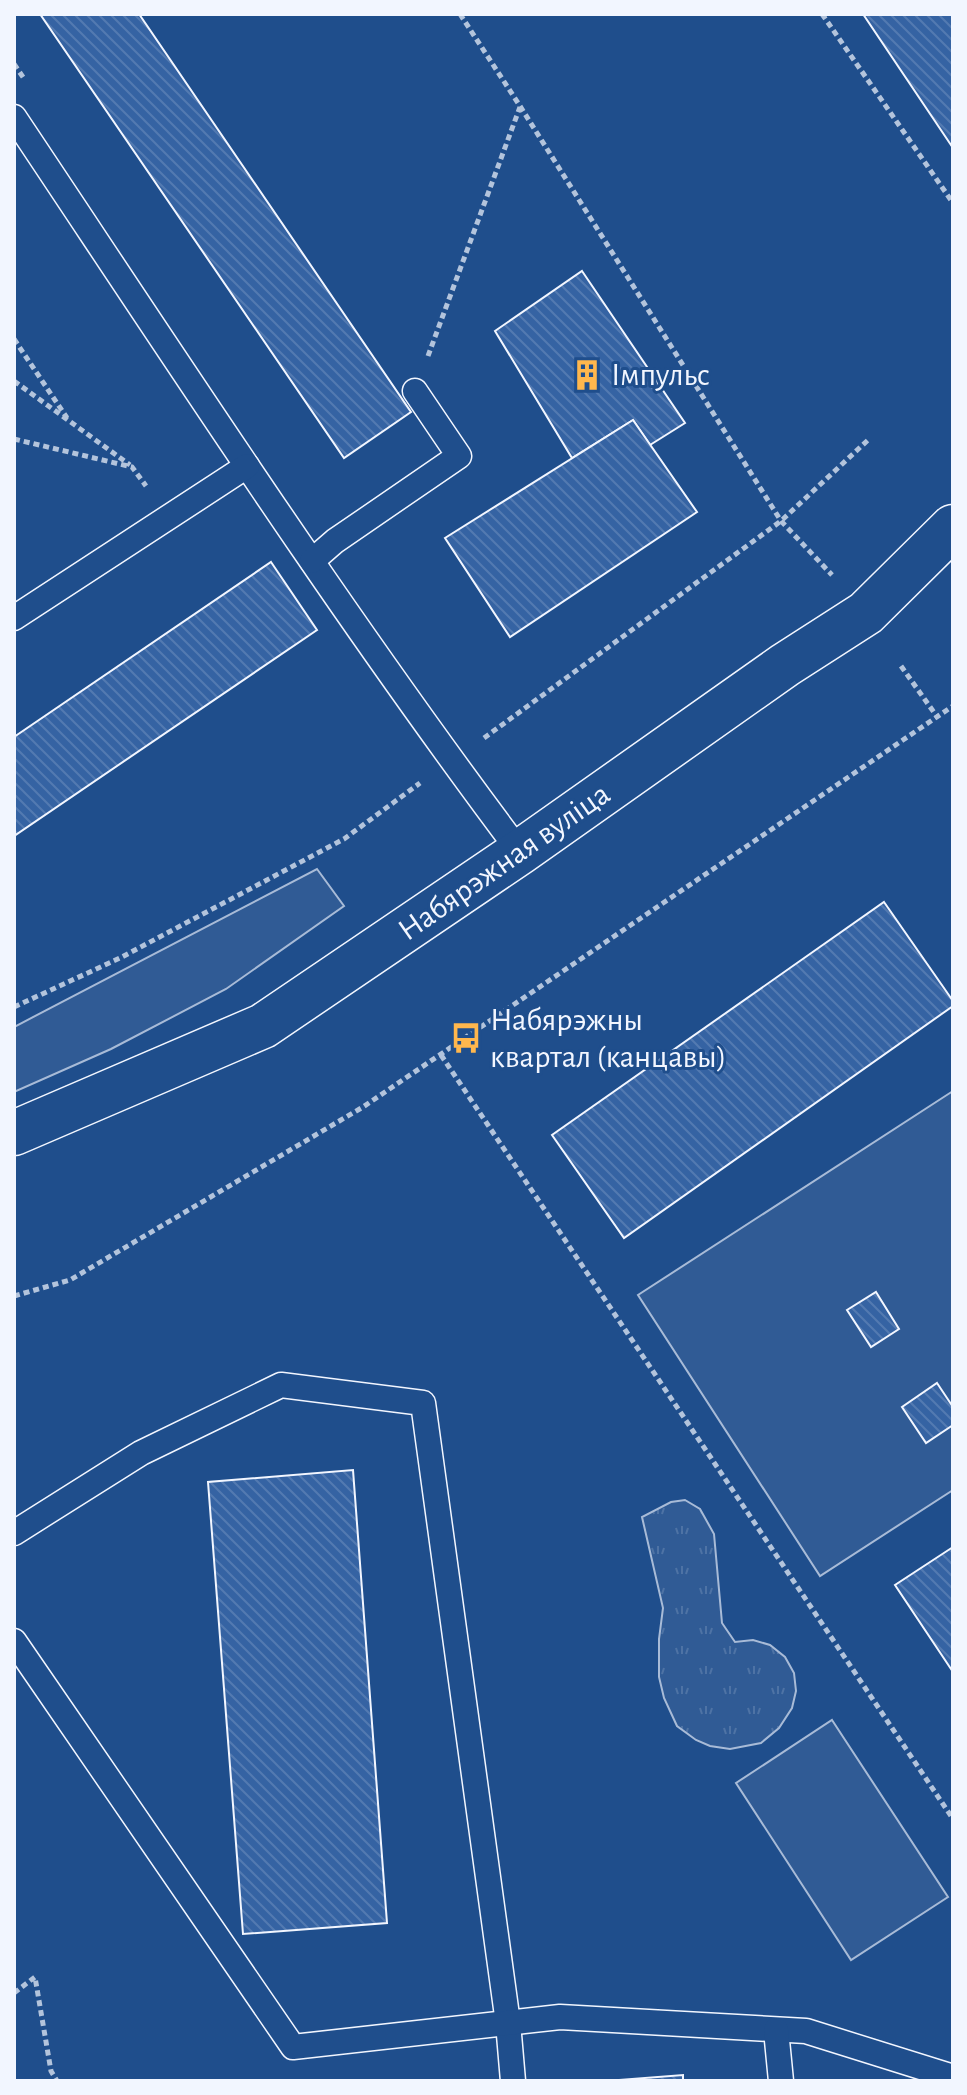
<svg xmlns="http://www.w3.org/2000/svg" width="967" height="2095" viewBox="0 0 967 2095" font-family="'Alegreya Sans',sans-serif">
<defs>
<pattern id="park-tufts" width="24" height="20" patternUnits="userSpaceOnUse" patternTransform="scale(2)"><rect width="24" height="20" fill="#305b95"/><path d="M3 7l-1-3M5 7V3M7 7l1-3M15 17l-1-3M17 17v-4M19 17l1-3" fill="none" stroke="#4e73a5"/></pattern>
<pattern id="building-back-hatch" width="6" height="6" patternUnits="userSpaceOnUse" patternTransform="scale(2)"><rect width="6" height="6" fill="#3563a3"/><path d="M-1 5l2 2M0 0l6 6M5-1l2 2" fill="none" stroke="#537ab1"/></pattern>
</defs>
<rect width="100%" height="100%" fill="#1f4e8c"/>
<g fill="#305b95" stroke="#a8bbd7" stroke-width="2">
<path d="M 317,869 L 344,906 L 226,989 L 111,1049 L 14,1092 L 14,1027 Z"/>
<path d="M 953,1091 L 953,1490 L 820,1576 L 638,1295 Z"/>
<path d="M 832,1720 L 948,1897 L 851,1960 L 736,1783 Z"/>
</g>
<path fill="url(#park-tufts)" stroke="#a8bbd7" stroke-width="2" d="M 685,1500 L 700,1509 L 714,1534 L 722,1623 L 735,1642 L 753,1640 L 770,1645 L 785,1657 L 794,1673 L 796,1691 L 792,1708 L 779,1728 L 761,1743 L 730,1749 L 710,1746 L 696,1740 L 677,1726 L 664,1698 L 659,1677 L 659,1639 L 663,1608 L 642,1517 L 671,1502 Z"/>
<g fill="url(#building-back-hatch)" stroke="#f2f6ff" stroke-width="2">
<path d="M 40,14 L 139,14 L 411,412 L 344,458 Z"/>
<path d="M 863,14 L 953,14 L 953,148 Z"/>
<path d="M 582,271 L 685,423 L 650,445 L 633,420 L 572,458 L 495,331 Z"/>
<path d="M 633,420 L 697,512 L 510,637 L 445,538 Z"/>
<path d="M 271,562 L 317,630 L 14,836 L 14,737 Z"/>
<path d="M 884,902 L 953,1001 L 953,1006 L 624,1238 L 552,1135 Z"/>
<path d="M 876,1292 L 899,1329 L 871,1347 L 847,1310 Z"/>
<path d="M 937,1383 L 953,1407 L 953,1425 L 926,1443 L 902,1407 Z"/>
<path d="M 353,1470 L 387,1923 L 243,1934 L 208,1482 Z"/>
<path d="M 953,1547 L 953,1672 L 895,1585 Z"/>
<path d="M 683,2075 L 683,2081 L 606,2081 Z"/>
</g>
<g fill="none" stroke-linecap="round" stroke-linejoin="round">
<defs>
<g id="lane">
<path d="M 14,117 C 179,364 341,614 520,852"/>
<path d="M 312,561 L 335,541 L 459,456 L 415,391"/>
<path d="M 14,618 L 247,466"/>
<path d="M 14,1533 L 141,1453 L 281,1385 L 423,1403 L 508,2023 L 513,2081"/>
<path d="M 14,1641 L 293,2047 L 560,2017 L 806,2031 L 953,2077"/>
<path d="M 776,2030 L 781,2081"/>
</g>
<path id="secondary" d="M 14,1133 L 263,1026 L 520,852 L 785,665 L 866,613 L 953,527"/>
</defs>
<use href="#lane" stroke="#f2f6ff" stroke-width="27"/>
<use href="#secondary" stroke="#f2f6ff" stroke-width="47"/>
<g stroke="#b3c4dc" stroke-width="5" stroke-dasharray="6 4" stroke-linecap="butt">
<path d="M 460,14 L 520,106 L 781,521 L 832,575"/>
<path d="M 822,14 L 953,203"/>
<path d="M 14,64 L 25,80"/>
<path d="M 14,339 L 67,418"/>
<path d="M 428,356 L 520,107"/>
<path d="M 14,381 L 130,465"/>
<path d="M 14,439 L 132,467 L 146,486"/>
<path d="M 901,666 L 938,718"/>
<path d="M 484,738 L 781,521 L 868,440"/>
<path d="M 14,1007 L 120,958 L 344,839 L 420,783"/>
<path d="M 441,1055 L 953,1819"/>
<path d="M 14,1296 L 70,1280 L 363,1107 L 953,706"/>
<path d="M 14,1993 L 35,1977 L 51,2071 L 57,2081"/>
</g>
<use href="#lane" stroke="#1f4e8c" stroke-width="24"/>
<use href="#secondary" stroke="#1f4e8c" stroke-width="44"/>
</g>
<defs>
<symbol id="building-bare" viewBox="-9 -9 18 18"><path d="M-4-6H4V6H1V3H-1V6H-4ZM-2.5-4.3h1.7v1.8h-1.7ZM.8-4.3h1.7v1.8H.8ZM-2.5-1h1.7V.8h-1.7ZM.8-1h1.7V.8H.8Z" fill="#ffb74d" stroke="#1f4e8c" stroke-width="2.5" paint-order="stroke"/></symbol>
<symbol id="bus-bare" viewBox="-9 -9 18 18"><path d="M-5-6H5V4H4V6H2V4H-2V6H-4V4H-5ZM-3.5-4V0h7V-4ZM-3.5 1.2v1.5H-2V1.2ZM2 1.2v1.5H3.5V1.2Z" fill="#ffb74d" stroke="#1f4e8c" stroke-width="2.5" paint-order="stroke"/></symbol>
</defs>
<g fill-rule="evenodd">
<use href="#building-bare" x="565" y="353" width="44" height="44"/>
<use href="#bus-bare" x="444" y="1016" width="44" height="44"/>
</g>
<g text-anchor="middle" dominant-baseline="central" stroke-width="6" stroke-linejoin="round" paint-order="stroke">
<g font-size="32" fill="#f2f6ff" stroke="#1f4e8c" text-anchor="start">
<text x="611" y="375">Імпульс</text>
<text x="490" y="1020">Набярэжны<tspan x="490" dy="37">квартал (канцавы)</tspan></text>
</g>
<g font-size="32" fill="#f2f6ff" stroke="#1f4e8c">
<text transform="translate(504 862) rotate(-35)">Набярэжная вуліца</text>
</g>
</g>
<rect width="967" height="2095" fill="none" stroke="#f2f6ff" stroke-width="32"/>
</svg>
